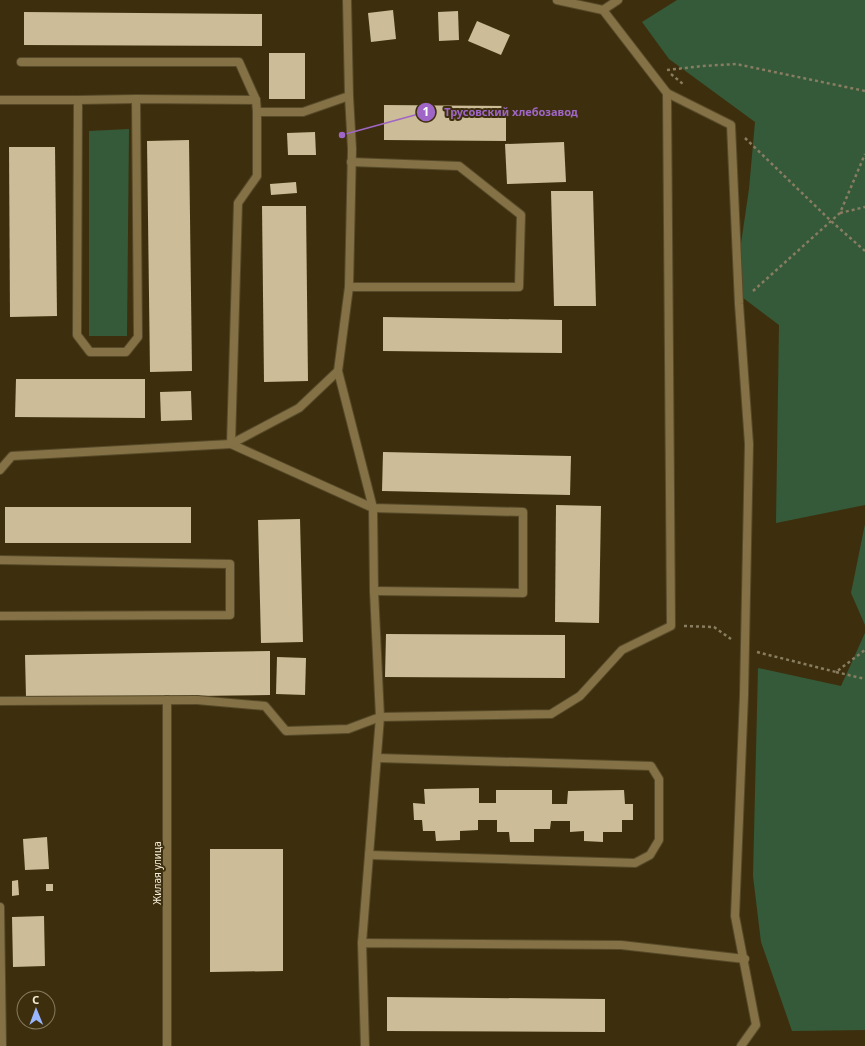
<svg xmlns="http://www.w3.org/2000/svg" width="865" height="1046" viewBox="0 0 865 1046" font-family="'Noto Sans',sans-serif">
<rect width="100%" height="100%" fill="#3d2f0d"/>
<g fill="#355a39">
<path d="M 677,0 L 865,0 L 865,505 L 776,523 L 779,325 L 734,291 L 749,189 L 755,122 L 669,59 L 642,22 Z"/>
<path d="M 129,129 L 127,336 L 89,336 L 89,131 Z"/>
<path d="M 865,524 L 865,625 L 851,593 Z"/>
<path d="M 865,633 L 865,1030 L 792,1031 L 761,942 L 753,876 L 758,668 L 841,686 Z"/>
</g>
<g fill="#ccbc97">
<path d="M 393,10 L 396,39 L 371,42 L 368,13 Z"/>
<path d="M 458,11 L 459,40 L 439,41 L 438,12 Z"/>
<path d="M 24,12 L 262,14 L 262,46 L 24,45 Z"/>
<path d="M 477,21 L 510,35 L 501,55 L 468,41 Z"/>
<rect x="269" y="53" width="36" height="46"/>
<path d="M 384,105 L 506,106 L 506,141 L 384,140 Z"/>
<path d="M 315,132 L 316,155 L 288,155 L 287,133 Z"/>
<path d="M 189,140 L 192,371 L 150,372 L 147,141 Z"/>
<path d="M 564,142 L 566,182 L 507,184 L 505,144 Z"/>
<path d="M 9,147 L 55,147 L 57,316 L 10,317 Z"/>
<path d="M 296,182 L 297,193 L 271,195 L 270,184 Z"/>
<path d="M 551,191 L 593,191 L 596,306 L 554,306 Z"/>
<path d="M 262,206 L 306,206 L 308,381 L 264,382 Z"/>
<path d="M 383,317 L 562,320 L 562,353 L 383,351 Z"/>
<path d="M 16,379 L 145,379 L 145,418 L 15,417 Z"/>
<path d="M 191,391 L 192,420 L 161,421 L 160,392 Z"/>
<path d="M 383,452 L 571,456 L 570,495 L 382,491 Z"/>
<path d="M 556,505 L 601,506 L 599,623 L 555,622 Z"/>
<rect x="5" y="507" width="186" height="36"/>
<path d="M 300,519 L 303,642 L 261,643 L 258,520 Z"/>
<path d="M 386,634 L 565,635 L 565,678 L 385,677 Z"/>
<path d="M 270,651 L 270,695 L 26,698 L 25,655 Z"/>
<path d="M 277,657 L 306,658 L 305,695 L 276,694 Z"/>
<path d="M 479,788 L 479,803 L 496,803 L 496,790 L 552,790 L 552,804 L 567,804 L 568,791 L 624,790 L 625,804 L 633,804 L 633,820 L 622,820 L 622,832 L 603,832 L 603,842 L 584,841 L 584,831 L 570,832 L 570,821 L 551,821 L 550,829 L 534,829 L 534,842 L 510,842 L 509,832 L 497,832 L 497,820 L 478,820 L 478,830 L 460,831 L 460,840 L 436,841 L 435,831 L 423,831 L 422,820 L 414,820 L 413,803 L 425,804 L 424,789 Z"/>
<path d="M 47,837 L 49,869 L 25,870 L 23,839 Z"/>
<path d="M 210,849 L 283,849 L 283,971 L 210,972 Z"/>
<path d="M 18,880 L 19,895 L 12,896 L 12,881 Z"/>
<rect x="46" y="884" width="7" height="7"/>
<path d="M 44,916 L 45,966 L 13,967 L 12,917 Z"/>
<path d="M 387,997 L 605,999 L 605,1032 L 387,1031 Z"/>
</g>
<g fill="none" stroke-linecap="round" stroke-linejoin="round">
<defs>
<g id="lane">
<path d="M 21,62 L 239,62 L 256,100 L 257,112 L 303,112 L 349,96 L 347,0"/>
<path d="M 667,93 L 731,125 L 739,304 L 749,444 L 744,695 L 735,916 L 756,1025 L 741,1046"/>
<path d="M 0,100 L 78,100 L 77,335 L 90,352 L 126,352 L 138,337 L 136,99 L 256,100"/>
<path d="M 78,100 L 136,99"/>
<path d="M 257,112 L 257,176 L 238,203 L 231,444 L 373,508 L 523,512 L 523,593 L 374,591"/>
<path d="M 349,287 L 519,287 L 521,215 L 459,166 L 351,162"/>
<path d="M 0,470 L 12,456 L 231,444 L 299,408 L 338,371 L 349,287 L 352,149 L 349,96"/>
<path d="M 0,560 L 230,564 L 230,615 L 0,616"/>
<path d="M 197,700 L 265,706 L 286,731 L 348,729 L 380,717 L 374,591 L 373,508 L 338,371"/>
<path d="M 369,855 L 635,863 L 650,855 L 659,840 L 659,779 L 651,766 L 377,758"/>
<path d="M 362,943 L 380,717 L 551,714 L 580,696 L 622,650 L 671,626 L 667,93 L 603,10"/>
</g>
<g id="street">
<path d="M 557,0 L 603,10 L 618,0"/>
<path d="M 167,700 L 167,1046"/>
<path d="M 0,701 L 197,700"/>
<path d="M 0,907 L 2,1046"/>
<path d="M 365,1046 L 362,943 L 621,945 L 745,959"/>
</g>
</defs>
<use href="#lane" stroke="#574a2a" stroke-width="10"/>
<use href="#street" stroke="#574a2a" stroke-width="10"/>
<g stroke="#887d61" stroke-width="2.5" stroke-dasharray="3 3" stroke-linecap="butt">
<path d="M 667,70 L 703,66 L 736,64 L 865,91"/>
<path d="M 671,74 L 683,84"/>
<path d="M 745,138 L 831,221 L 865,251"/>
<path d="M 840,213 L 865,207"/>
<path d="M 753,291 L 840,213 L 865,154"/>
<path d="M 684,626 L 714,627 L 731,639"/>
<path d="M 757,652 L 836,672 L 865,650"/>
<path d="M 836,672 L 865,679"/>
</g>
<use href="#lane" stroke="#847145" stroke-width="8"/>
<use href="#street" stroke="#847145" stroke-width="8"/>
</g>
<g text-anchor="middle" dominant-baseline="central" stroke-width="4" stroke-linejoin="round" paint-order="stroke">
<g font-size="10" fill="#f5edda" stroke="#3d2f0d">
<text transform="translate(157 873) rotate(-90)">Жилая улица</text>
</g>
</g>
<path fill="none" stroke="#a066c7" stroke-width="1.5" d="M342 135L426 112"/>
<g fill="#a066c7" stroke="#3d2f0d" stroke-width="1.5">
<circle cx="342" cy="135" r="4"/>
<circle cx="426" cy="112" r="10"/>
</g>
<g font-size="12" text-anchor="middle" font-weight="bold" fill="#fff">
<text x="426" y="116">1</text>
</g>
<g font-size="11" text-anchor="middle" font-weight="bold" fill="#a066c7" stroke="#3d2f0d" stroke-width="4" stroke-linejoin="round" paint-order="stroke">
<text x="511" y="116">Трусовский хлебозавод</text>
</g>
<g transform="translate(36 1010) rotate(359)"><circle r="19" fill="#3d2f0d" stroke="#877b5f"/>
<path d="M0-3L7 15L0 10L-7 15Z" fill="#99b5fd"/>
<text y="-6" font-size="11" font-weight="bold" text-anchor="middle" fill="#f5edda">С</text>
</g>
</svg>
